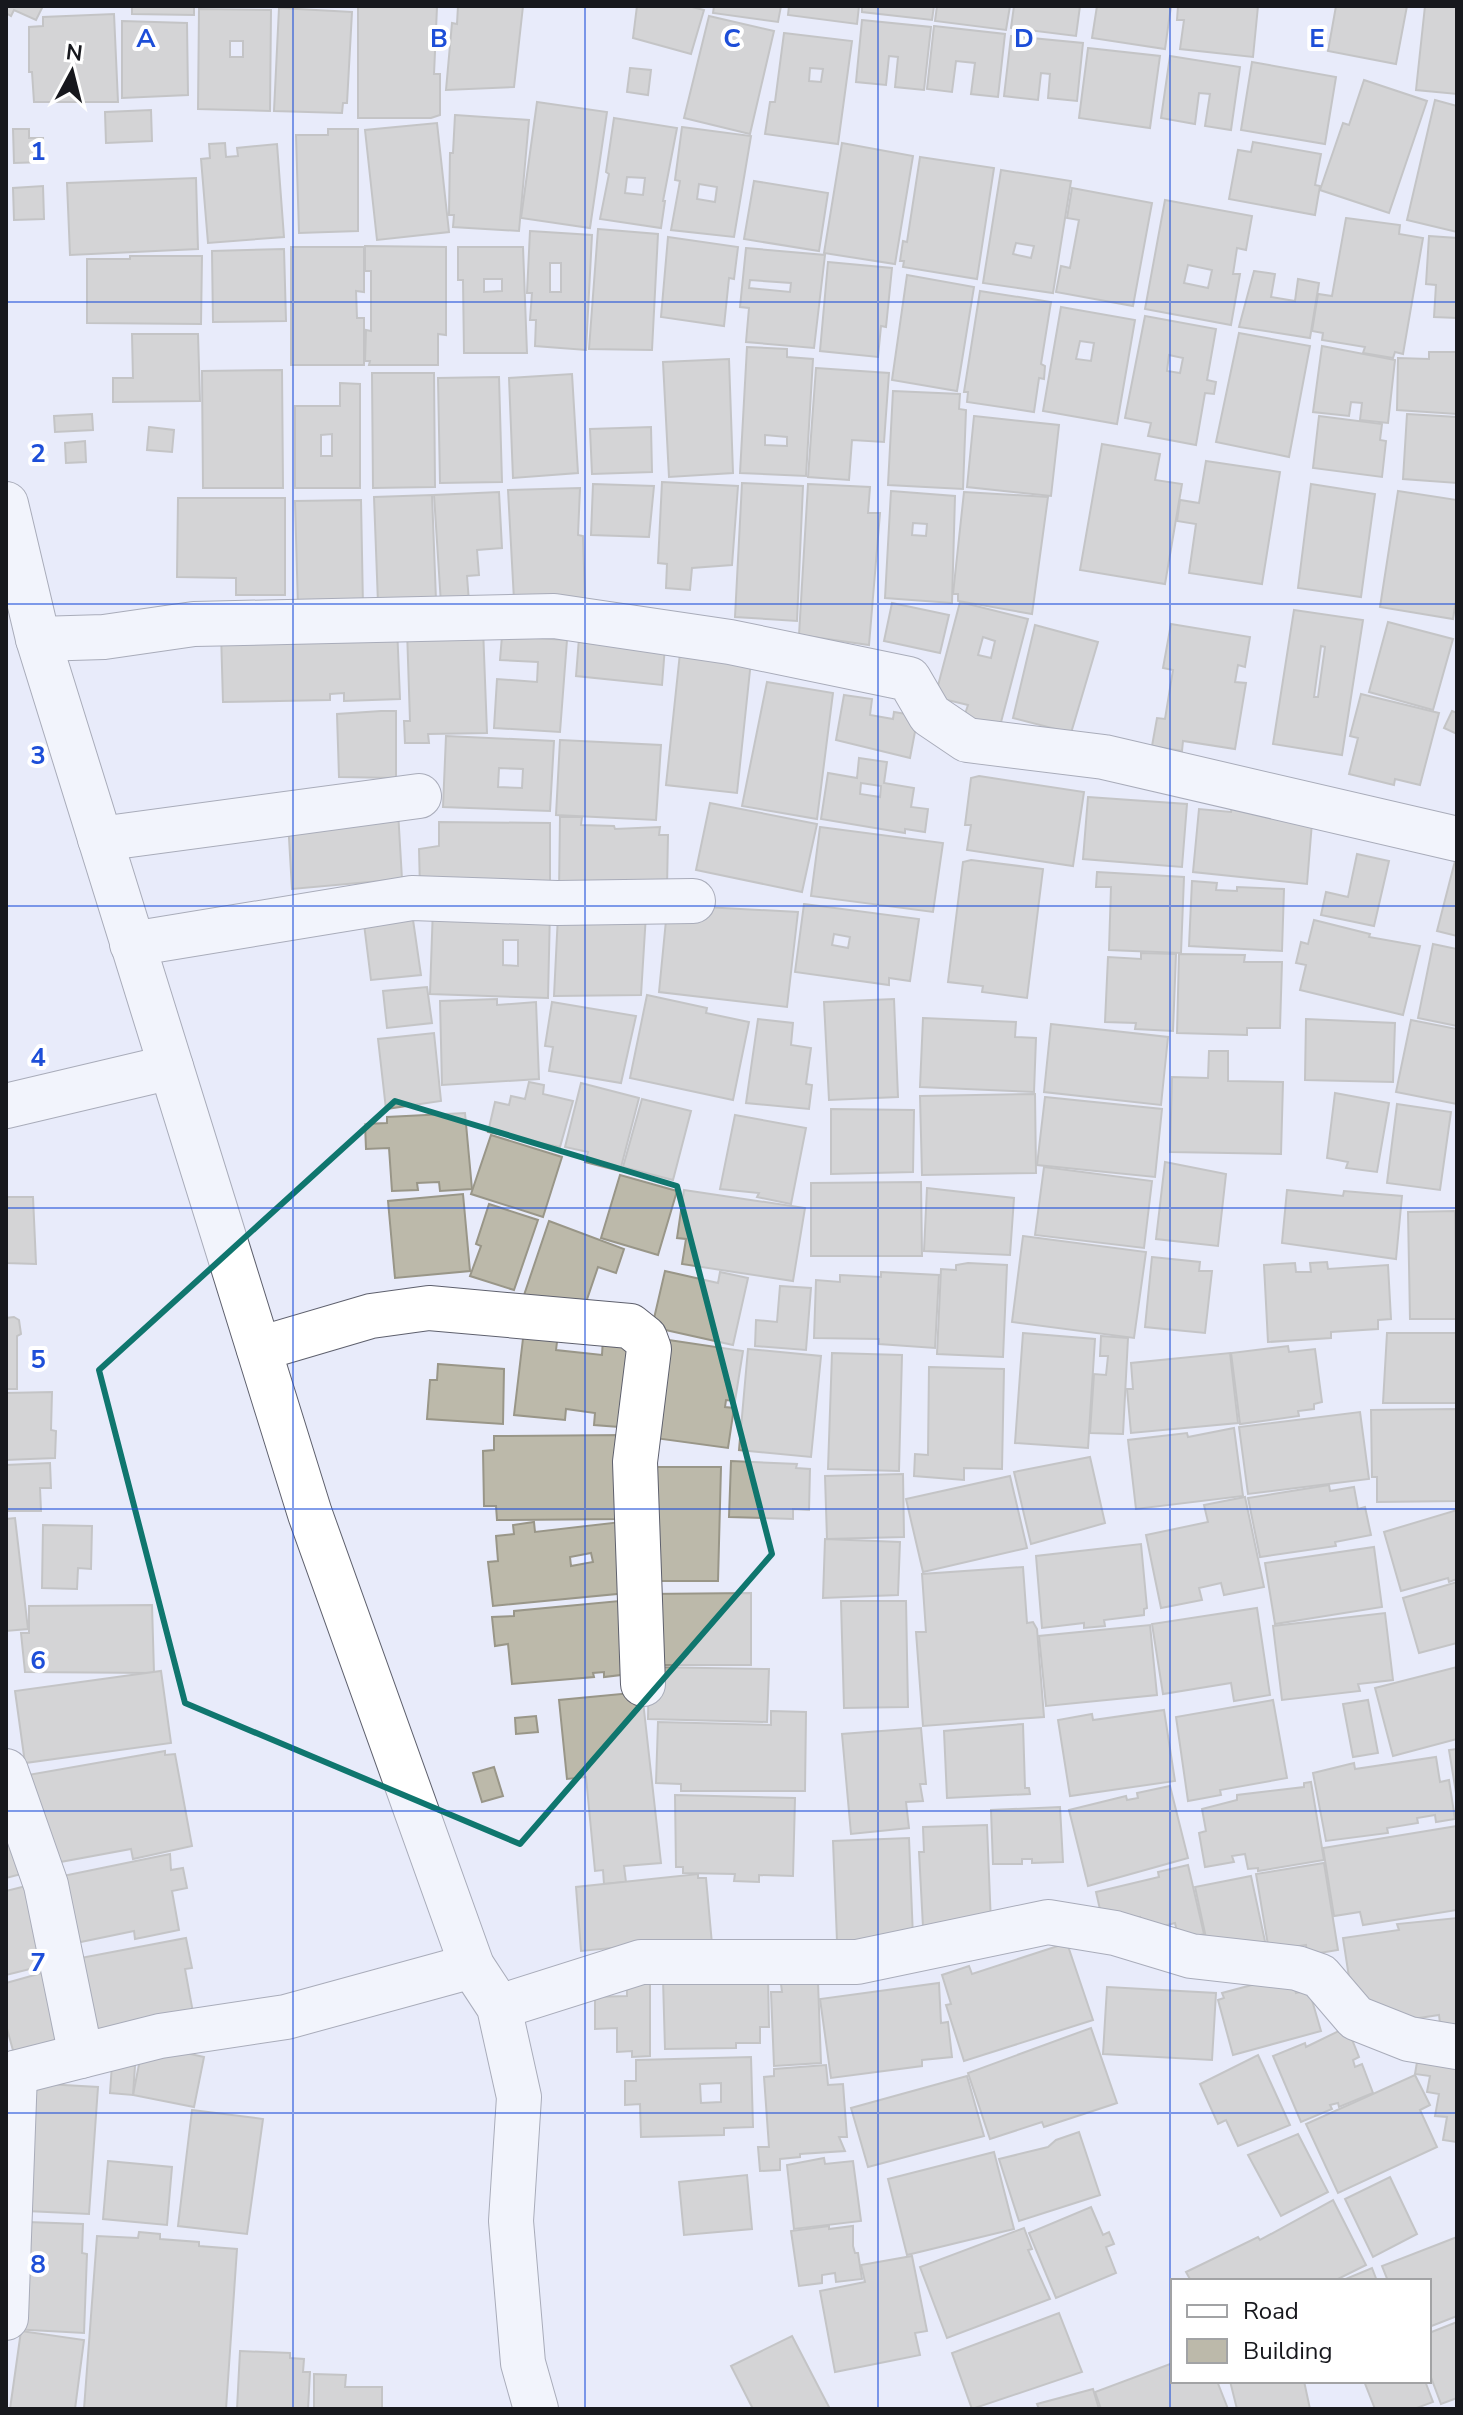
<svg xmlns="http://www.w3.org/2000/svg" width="1463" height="2415" viewBox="0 0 1463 2415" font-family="'Nunito Sans',sans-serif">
<rect width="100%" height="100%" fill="#e8ebfa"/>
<g fill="#bcb9aa" stroke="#999688" stroke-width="2" fill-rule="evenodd">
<path d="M 6,6 L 43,6 L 36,20 L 14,10 L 11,16 L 6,13 Z"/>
<path d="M 132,6 L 194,6 L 194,15 L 132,14 Z"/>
<path d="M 358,6 L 437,7 L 434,74 L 440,74 L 440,115 L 431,118 L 358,118 Z"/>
<path d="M 458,6 L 523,6 L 514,87 L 446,90 L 452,23 L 457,24 Z"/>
<path d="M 637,6 L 688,6 L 704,10 L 691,54 L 633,38 Z"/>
<path d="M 714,6 L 781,6 L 778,22 L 713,13 Z"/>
<path d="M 789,6 L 859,6 L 857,24 L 788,15 Z"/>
<path d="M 862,6 L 934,6 L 932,20 L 862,12 Z"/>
<path d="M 937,6 L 1010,6 L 1006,30 L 935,21 Z"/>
<path d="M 1014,6 L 1080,6 L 1076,36 L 1011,28 Z"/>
<path d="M 1097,6 L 1171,6 L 1165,49 L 1092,38 Z"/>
<path d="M 1178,6 L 1258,6 L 1253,57 L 1180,49 L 1184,20 L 1177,20 Z"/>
<path d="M 1336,6 L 1407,6 L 1396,64 L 1328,51 Z"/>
<path d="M 1425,6 L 1457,6 L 1457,94 L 1416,90 Z"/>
<path d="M 279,8 L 352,12 L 347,103 L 343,103 L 342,113 L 274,111 Z"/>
<path d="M 199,9 L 271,10 L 270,111 L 198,109 ZM 230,41 L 243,41 L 243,57 L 230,57 Z"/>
<path d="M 114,14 L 118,102 L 34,102 L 32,72 L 29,72 L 29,27 L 43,26 L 43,17 Z"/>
<path d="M 709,16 L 774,31 L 750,134 L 684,118 Z"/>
<path d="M 862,20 L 931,27 L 924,90 L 895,87 L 898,57 L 889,56 L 886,85 L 856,82 Z"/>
<path d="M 122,21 L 187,23 L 188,95 L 122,98 Z"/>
<path d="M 934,26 L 1005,34 L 998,97 L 971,94 L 975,63 L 956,61 L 952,92 L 927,89 Z"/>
<path d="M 784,33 L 852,41 L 838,144 L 765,134 L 770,102 L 775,102 ZM 810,68 L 823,69 L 821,82 L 809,81 Z"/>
<path d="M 1011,36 L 1083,43 L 1077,101 L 1048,98 L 1050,74 L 1041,73 L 1038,100 L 1004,96 Z"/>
<path d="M 1088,48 L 1160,56 L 1150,128 L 1079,118 Z"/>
<path d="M 1170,56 L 1240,67 L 1231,130 L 1205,126 L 1210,94 L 1199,93 L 1195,124 L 1161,118 Z"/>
<path d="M 1252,62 L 1336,77 L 1325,144 L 1241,130 Z"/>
<path d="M 630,68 L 651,70 L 648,95 L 627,92 Z"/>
<path d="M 1364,80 L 1427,101 L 1389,213 L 1320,190 L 1343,123 L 1349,125 Z"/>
<path d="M 1435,100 L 1457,106 L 1457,232 L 1407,220 Z"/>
<path d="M 537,102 L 607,112 L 590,228 L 521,218 Z"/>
<path d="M 151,110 L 152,141 L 106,143 L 105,112 Z"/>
<path d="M 455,115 L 529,120 L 519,231 L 453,227 L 454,215 L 449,215 L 450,153 L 453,153 Z"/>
<path d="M 614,118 L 677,128 L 663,201 L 665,201 L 661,228 L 600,219 L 609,174 L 606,172 ZM 627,177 L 645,178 L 643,195 L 625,193 Z"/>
<path d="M 437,123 L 449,232 L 377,240 L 365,130 Z"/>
<path d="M 682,127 L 751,136 L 734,237 L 671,230 L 680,181 L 675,180 ZM 699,184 L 717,187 L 715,202 L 697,199 Z"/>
<path d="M 13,129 L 29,129 L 29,138 L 43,138 L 44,162 L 14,163 Z"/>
<path d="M 328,129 L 358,129 L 358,231 L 299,233 L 296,135 L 328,135 Z"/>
<path d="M 1253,142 L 1321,154 L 1315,185 L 1320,186 L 1315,215 L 1229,199 L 1238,150 L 1251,152 Z"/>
<path d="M 225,143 L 226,157 L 238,156 L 237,148 L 277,144 L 284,237 L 208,243 L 201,159 L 210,158 L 209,144 Z"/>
<path d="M 842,143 L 913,156 L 895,264 L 824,253 Z"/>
<path d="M 920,157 L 994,168 L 977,279 L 903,267 L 904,261 L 900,261 L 903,241 L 907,242 Z"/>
<path d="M 1001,170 L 1071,181 L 1053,293 L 983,283 ZM 1016,243 L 1034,246 L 1031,258 L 1013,254 Z"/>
<path d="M 196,178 L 198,249 L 70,255 L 67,183 Z"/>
<path d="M 754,181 L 828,193 L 819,251 L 744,239 Z"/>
<path d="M 43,186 L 44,219 L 14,220 L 13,188 Z"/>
<path d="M 1072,188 L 1152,203 L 1133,306 L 1056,292 L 1061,266 L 1070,268 L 1079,220 L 1067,218 Z"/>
<path d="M 1165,200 L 1252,216 L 1246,250 L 1237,248 L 1233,274 L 1240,274 L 1231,325 L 1145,309 ZM 1188,265 L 1212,270 L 1208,288 L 1184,283 Z"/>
<path d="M 1346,218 L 1400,225 L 1399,234 L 1423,238 L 1403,354 L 1395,352 L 1393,358 L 1363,353 L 1365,347 L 1322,340 L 1323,333 L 1312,331 L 1318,294 L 1332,296 Z"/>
<path d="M 598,229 L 658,234 L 652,350 L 589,349 Z"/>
<path d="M 530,231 L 592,235 L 586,350 L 535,346 L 536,320 L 530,320 L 532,293 L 527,293 ZM 550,263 L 561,263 L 561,292 L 550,292 Z"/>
<path d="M 1429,236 L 1457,238 L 1457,318 L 1434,317 L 1436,285 L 1426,284 Z"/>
<path d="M 668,237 L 738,247 L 734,279 L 729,278 L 724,326 L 661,317 Z"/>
<path d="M 365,246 L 446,247 L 446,335 L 438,334 L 438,365 L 369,365 L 370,361 L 365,361 L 366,330 L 371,331 L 371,271 L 365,271 Z"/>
<path d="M 291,247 L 364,247 L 364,292 L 356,291 L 357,318 L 364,318 L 364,365 L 291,365 Z"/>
<path d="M 458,247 L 523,247 L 527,353 L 464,353 L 463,280 L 458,280 ZM 484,279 L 502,279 L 502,291 L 484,292 Z"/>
<path d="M 746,248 L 825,255 L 814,348 L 746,342 L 749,308 L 740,307 ZM 750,280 L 791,283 L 790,292 L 749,288 Z"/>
<path d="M 284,249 L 286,321 L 213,322 L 212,251 Z"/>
<path d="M 130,256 L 202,256 L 201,324 L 87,323 L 87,259 L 130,259 Z"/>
<path d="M 828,262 L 892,268 L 886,327 L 881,326 L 878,357 L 820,351 Z"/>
<path d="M 1254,271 L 1275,274 L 1271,297 L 1295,301 L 1298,279 L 1319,283 L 1310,338 L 1239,327 Z"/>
<path d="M 907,275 L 974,287 L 957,391 L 892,380 Z"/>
<path d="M 980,291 L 1051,302 L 1041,364 L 1045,366 L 1044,379 L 1039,378 L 1034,412 L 967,402 L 968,392 L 964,392 Z"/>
<path d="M 1061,307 L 1135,320 L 1117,424 L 1043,411 ZM 1080,341 L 1094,343 L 1091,361 L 1076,359 Z"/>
<path d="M 1145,316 L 1216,329 L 1207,380 L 1216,382 L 1214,394 L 1205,393 L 1196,445 L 1148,436 L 1151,423 L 1125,418 ZM 1169,355 L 1183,358 L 1180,373 L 1167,371 Z"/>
<path d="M 1239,333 L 1310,346 L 1289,457 L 1216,442 Z"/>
<path d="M 132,334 L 198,334 L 200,401 L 113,402 L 113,378 L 133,378 Z"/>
<path d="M 1322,346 L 1395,360 L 1388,423 L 1360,420 L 1362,403 L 1351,402 L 1349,416 L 1313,412 Z"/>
<path d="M 747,347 L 787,349 L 787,357 L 813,359 L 806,476 L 740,473 ZM 765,435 L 787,437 L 787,446 L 765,445 Z"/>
<path d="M 1429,352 L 1457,352 L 1457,414 L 1397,410 L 1398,358 L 1429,359 Z"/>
<path d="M 729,359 L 733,473 L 669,477 L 663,362 Z"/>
<path d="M 816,368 L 889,373 L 884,442 L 852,440 L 849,480 L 808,477 Z"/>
<path d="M 282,370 L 283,488 L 203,488 L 202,371 Z"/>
<path d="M 372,373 L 434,373 L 435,487 L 373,488 Z"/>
<path d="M 572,374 L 578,473 L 513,478 L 509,378 Z"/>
<path d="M 499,377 L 502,482 L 440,483 L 438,378 Z"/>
<path d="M 340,383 L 360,384 L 360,488 L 295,488 L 295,406 L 340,406 ZM 332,434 L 332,456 L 321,456 L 321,435 Z"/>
<path d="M 893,391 L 960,394 L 959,409 L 966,410 L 963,489 L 888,485 Z"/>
<path d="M 92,414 L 93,430 L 55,432 L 54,416 Z"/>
<path d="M 1407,414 L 1457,417 L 1457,483 L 1403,479 Z"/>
<path d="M 974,416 L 1059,425 L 1051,496 L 967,487 Z"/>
<path d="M 1319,416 L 1382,424 L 1380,440 L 1386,441 L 1382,477 L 1313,468 Z"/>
<path d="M 149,427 L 174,430 L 172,452 L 147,450 Z"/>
<path d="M 651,427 L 652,472 L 592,474 L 590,429 Z"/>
<path d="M 85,441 L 86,462 L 66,463 L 65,443 Z"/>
<path d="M 1102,444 L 1160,454 L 1155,480 L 1182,484 L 1165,584 L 1080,570 Z"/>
<path d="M 1206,461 L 1280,472 L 1262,584 L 1189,573 L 1196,524 L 1177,521 L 1180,500 L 1199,503 Z"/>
<path d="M 662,482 L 738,486 L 732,565 L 692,568 L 690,590 L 666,588 L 667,564 L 658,563 Z"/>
<path d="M 742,483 L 803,486 L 797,621 L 735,617 Z"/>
<path d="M 593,484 L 654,486 L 649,537 L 591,535 Z"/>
<path d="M 808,484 L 870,487 L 868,513 L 880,513 L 869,645 L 799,635 Z"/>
<path d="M 1311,484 L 1375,494 L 1361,597 L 1298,588 Z"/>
<path d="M 580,488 L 578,535 L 583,536 L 585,599 L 514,600 L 508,490 Z"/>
<path d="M 891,491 L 955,496 L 952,603 L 885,598 ZM 913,523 L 927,524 L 926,536 L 912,535 Z"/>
<path d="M 1398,491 L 1457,500 L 1457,594 L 1453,619 L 1380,607 Z"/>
<path d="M 499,492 L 502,548 L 477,550 L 479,575 L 467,576 L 469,602 L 441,604 L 434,495 Z"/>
<path d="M 964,492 L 1048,497 L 1032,614 L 958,601 L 958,594 L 953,594 Z"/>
<path d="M 432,495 L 436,600 L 378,603 L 374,497 Z"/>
<path d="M 178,498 L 285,498 L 285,595 L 236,595 L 236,578 L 177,577 Z"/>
<path d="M 361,500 L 363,607 L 298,608 L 295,501 Z"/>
<path d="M 960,602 L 1028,619 L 1000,726 L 964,717 L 968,705 L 935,697 ZM 983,637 L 995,641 L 991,658 L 978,655 Z"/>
<path d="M 892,603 L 949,615 L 940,653 L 884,641 Z"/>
<path d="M 1294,610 L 1363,620 L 1342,755 L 1273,744 ZM 1321,646 L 1325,647 L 1318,697 L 1314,697 Z"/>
<path d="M 1388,622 L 1453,639 L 1433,710 L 1369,692 Z"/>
<path d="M 1171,624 L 1250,637 L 1245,667 L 1238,665 L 1235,682 L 1246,683 L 1235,749 L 1183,741 L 1182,751 L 1152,746 L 1157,718 L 1165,719 L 1173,670 L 1163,668 Z"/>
<path d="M 1035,625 L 1098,642 L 1071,733 L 1013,718 Z"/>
<path d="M 397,626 L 400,699 L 344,701 L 344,693 L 330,694 L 330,700 L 223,702 L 221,632 Z"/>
<path d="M 483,628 L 487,733 L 428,734 L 429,743 L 405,743 L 404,721 L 410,721 L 407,630 Z"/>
<path d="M 502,636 L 567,640 L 560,732 L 494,728 L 497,679 L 537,682 L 538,662 L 500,660 Z"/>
<path d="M 579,638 L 665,646 L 662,685 L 576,676 Z"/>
<path d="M 680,653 L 751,661 L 737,793 L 666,785 Z"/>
<path d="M 767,682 L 833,693 L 817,819 L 742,806 Z"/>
<path d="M 1361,694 L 1439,713 L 1420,785 L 1395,779 L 1394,785 L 1349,774 L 1358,738 L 1350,736 Z"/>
<path d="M 844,695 L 872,699 L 870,715 L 893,719 L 894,712 L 918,716 L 910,758 L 836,740 Z"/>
<path d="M 381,711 L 396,711 L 396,778 L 339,777 L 337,714 Z"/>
<path d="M 1452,711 L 1457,713 L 1457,734 L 1444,728 Z"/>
<path d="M 446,736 L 554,741 L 550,811 L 443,807 ZM 499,768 L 523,769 L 522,788 L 498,787 Z"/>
<path d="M 560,740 L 661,745 L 656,820 L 556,815 Z"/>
<path d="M 859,758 L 887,762 L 884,783 L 914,788 L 911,807 L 928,809 L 925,832 L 905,829 L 905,833 L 821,819 L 828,773 L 857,778 ZM 861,783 L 881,786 L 880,797 L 860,794 Z"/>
<path d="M 979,776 L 1084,792 L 1073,866 L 967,850 L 971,825 L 965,825 L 971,778 Z"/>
<path d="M 1088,797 L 1187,804 L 1182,867 L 1083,859 Z"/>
<path d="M 710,803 L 817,824 L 802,892 L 696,870 Z"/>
<path d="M 1232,807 L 1313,810 L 1307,884 L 1193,872 L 1199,809 L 1231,812 Z"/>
<path d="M 398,811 L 402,879 L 292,889 L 288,821 Z"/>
<path d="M 560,817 L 582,817 L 581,825 L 614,826 L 615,829 L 660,827 L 659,835 L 668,835 L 667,888 L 559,892 Z"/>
<path d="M 439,822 L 550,823 L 550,892 L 420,888 L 419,849 L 439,846 Z"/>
<path d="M 820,827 L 943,843 L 933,912 L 811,896 Z"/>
<path d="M 1357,854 L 1389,861 L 1374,926 L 1321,915 L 1326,892 L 1348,897 Z"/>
<path d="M 1456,857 L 1457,857 L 1457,936 L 1437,931 Z"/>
<path d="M 971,860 L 1043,869 L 1027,998 L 982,992 L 983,986 L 948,982 L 963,862 Z"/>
<path d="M 1097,872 L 1184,877 L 1181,953 L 1109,950 L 1111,887 L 1096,887 Z"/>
<path d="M 1192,881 L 1217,883 L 1216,890 L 1237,891 L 1237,887 L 1284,889 L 1282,951 L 1189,946 Z"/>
<path d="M 804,904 L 919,919 L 910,981 L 889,978 L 889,985 L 795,972 ZM 834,934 L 850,937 L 848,948 L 832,945 Z"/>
<path d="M 411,906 L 421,975 L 371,980 L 363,916 Z"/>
<path d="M 685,906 L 798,912 L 787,1007 L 659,992 L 667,910 Z"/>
<path d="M 433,907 L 550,910 L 548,998 L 430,994 ZM 503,940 L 518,940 L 518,966 L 503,965 Z"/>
<path d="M 646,914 L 641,995 L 554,996 L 558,915 Z"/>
<path d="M 1314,920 L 1370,934 L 1369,937 L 1420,946 L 1403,1015 L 1300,990 L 1306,965 L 1296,963 L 1301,942 L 1308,944 Z"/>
<path d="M 1433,944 L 1457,949 L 1457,1026 L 1418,1018 Z"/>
<path d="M 1141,953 L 1176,954 L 1173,1031 L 1135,1029 L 1136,1023 L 1105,1022 L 1108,957 L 1141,959 Z"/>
<path d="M 1179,954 L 1245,955 L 1244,962 L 1282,962 L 1280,1028 L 1247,1028 L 1247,1035 L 1177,1033 Z"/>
<path d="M 427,987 L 432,1023 L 387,1028 L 383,991 Z"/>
<path d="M 647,995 L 707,1008 L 706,1013 L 749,1022 L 733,1100 L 630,1078 Z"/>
<path d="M 497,999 L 497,1005 L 536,1002 L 539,1079 L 442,1085 L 440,1001 Z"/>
<path d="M 894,999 L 898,1097 L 829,1100 L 824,1002 Z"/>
<path d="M 552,1002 L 636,1016 L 621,1083 L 549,1071 L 553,1047 L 545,1046 Z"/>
<path d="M 923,1018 L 1016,1022 L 1015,1037 L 1036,1038 L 1034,1092 L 920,1087 Z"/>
<path d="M 758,1019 L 793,1023 L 791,1045 L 811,1048 L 806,1084 L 812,1085 L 809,1109 L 746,1103 Z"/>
<path d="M 1306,1019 L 1395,1023 L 1393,1082 L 1305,1080 Z"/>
<path d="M 1411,1020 L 1457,1029 L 1457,1104 L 1396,1092 Z"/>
<path d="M 1051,1024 L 1168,1037 L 1161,1105 L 1044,1092 Z"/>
<path d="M 434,1033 L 441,1101 L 386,1109 L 378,1039 Z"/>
<path d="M 1209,1051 L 1228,1051 L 1228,1081 L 1283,1082 L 1281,1154 L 1170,1152 L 1172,1077 L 1208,1078 Z"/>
<path d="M 529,1082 L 544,1085 L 543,1094 L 573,1101 L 560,1147 L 488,1132 L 495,1102 L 509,1105 L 511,1096 L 525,1099 Z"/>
<path d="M 581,1083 L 639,1098 L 620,1171 L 585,1162 L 588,1152 L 565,1147 Z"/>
<path d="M 1335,1093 L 1389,1103 L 1377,1172 L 1346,1168 L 1348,1162 L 1327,1158 Z"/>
<path d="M 1035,1094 L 1036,1173 L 922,1175 L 920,1096 Z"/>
<path d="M 1045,1097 L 1162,1109 L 1155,1177 L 1037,1165 Z"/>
<path d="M 642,1099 L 691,1111 L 673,1180 L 623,1167 Z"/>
<path d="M 1397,1104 L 1451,1112 L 1440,1190 L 1387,1183 Z"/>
<path d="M 831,1109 L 914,1110 L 913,1172 L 831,1174 Z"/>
<path d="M 465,1113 L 472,1189 L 440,1191 L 439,1182 L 417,1183 L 418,1190 L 392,1191 L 389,1148 L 366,1149 L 365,1124 L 387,1123 L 387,1117 Z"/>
<path d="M 735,1115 L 806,1128 L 791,1204 L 757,1197 L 759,1193 L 720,1189 Z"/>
<path d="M 491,1135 L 562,1157 L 543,1217 L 471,1194 Z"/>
<path d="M 1165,1162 L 1226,1174 L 1218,1246 L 1156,1239 Z"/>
<path d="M 1044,1167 L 1152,1181 L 1144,1248 L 1035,1235 Z"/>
<path d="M 620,1175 L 677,1191 L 658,1255 L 601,1238 Z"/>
<path d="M 921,1182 L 922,1256 L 811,1256 L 811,1183 Z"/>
<path d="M 927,1188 L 1014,1198 L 1010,1255 L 924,1251 Z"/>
<path d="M 684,1190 L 805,1208 L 793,1281 L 682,1264 L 686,1239 L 677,1238 Z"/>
<path d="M 1287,1190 L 1343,1196 L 1344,1191 L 1402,1196 L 1396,1259 L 1282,1243 Z"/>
<path d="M 463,1194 L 470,1271 L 395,1278 L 388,1201 Z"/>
<path d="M 6,1197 L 33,1197 L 36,1264 L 6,1263 Z"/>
<path d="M 489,1204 L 538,1220 L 514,1290 L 470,1276 L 481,1246 L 476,1244 Z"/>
<path d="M 1455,1211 L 1457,1319 L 1410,1319 L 1408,1212 Z"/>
<path d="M 549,1221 L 624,1249 L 616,1273 L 598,1267 L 581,1317 L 523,1298 Z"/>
<path d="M 1023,1236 L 1146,1252 L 1134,1338 L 1012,1322 Z"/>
<path d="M 1152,1257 L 1200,1262 L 1199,1271 L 1212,1271 L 1205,1333 L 1145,1327 Z"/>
<path d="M 1327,1262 L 1328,1269 L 1388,1265 L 1391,1319 L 1378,1320 L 1378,1329 L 1331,1332 L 1331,1338 L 1268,1342 L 1264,1265 L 1295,1263 L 1296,1272 L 1311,1272 L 1310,1263 Z"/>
<path d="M 968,1263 L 1007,1265 L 1003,1357 L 937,1354 L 941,1269 L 956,1270 L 956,1265 Z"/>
<path d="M 665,1271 L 718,1283 L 720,1272 L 748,1278 L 733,1345 L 652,1327 Z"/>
<path d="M 881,1272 L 939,1275 L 935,1348 L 879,1344 L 879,1339 L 814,1338 L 816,1280 L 840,1282 L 840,1275 L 881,1277 Z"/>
<path d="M 780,1286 L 811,1288 L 806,1350 L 755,1346 L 756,1320 L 777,1322 Z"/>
<path d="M 14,1317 L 19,1320 L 21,1334 L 17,1336 L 17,1389 L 6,1389 L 6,1318 Z"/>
<path d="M 524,1330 L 558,1334 L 556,1350 L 602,1355 L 603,1338 L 642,1343 L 632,1428 L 594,1425 L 595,1413 L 566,1409 L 565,1420 L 514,1415 Z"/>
<path d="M 1023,1333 L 1095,1339 L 1088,1448 L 1015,1443 Z"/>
<path d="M 1387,1333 L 1457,1333 L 1457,1403 L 1383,1403 Z"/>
<path d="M 1101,1336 L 1128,1338 L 1123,1434 L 1090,1433 L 1094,1374 L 1106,1375 L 1108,1356 L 1100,1356 Z"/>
<path d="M 662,1339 L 743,1351 L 735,1401 L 726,1400 L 725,1407 L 734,1408 L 728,1448 L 640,1436 Z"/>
<path d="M 1288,1346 L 1289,1352 L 1315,1349 L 1322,1402 L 1314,1404 L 1314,1409 L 1298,1411 L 1299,1416 L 1240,1424 L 1231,1353 Z"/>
<path d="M 748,1349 L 821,1356 L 811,1457 L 739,1450 Z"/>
<path d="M 832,1353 L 902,1355 L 899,1471 L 828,1469 Z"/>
<path d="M 1230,1353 L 1238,1423 L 1131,1433 L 1127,1389 L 1133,1389 L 1131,1363 Z"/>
<path d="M 438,1364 L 504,1369 L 503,1424 L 427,1419 L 430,1380 L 437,1380 Z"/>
<path d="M 929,1367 L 1004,1369 L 1002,1469 L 964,1468 L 964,1480 L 914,1476 L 915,1454 L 928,1455 Z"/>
<path d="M 52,1392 L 51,1430 L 56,1431 L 55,1458 L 6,1460 L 6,1393 Z"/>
<path d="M 1457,1409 L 1457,1501 L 1377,1502 L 1377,1477 L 1372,1477 L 1371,1410 Z"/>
<path d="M 1360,1412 L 1369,1479 L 1248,1494 L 1239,1427 Z"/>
<path d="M 1234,1428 L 1243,1496 L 1136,1509 L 1128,1440 L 1187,1433 L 1188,1437 Z"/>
<path d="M 623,1435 L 624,1519 L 497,1520 L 496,1506 L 484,1506 L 483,1451 L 494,1450 L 494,1436 Z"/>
<path d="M 1090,1457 L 1105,1523 L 1031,1544 L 1014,1472 Z"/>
<path d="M 731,1461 L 797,1464 L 796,1468 L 810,1469 L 809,1510 L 793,1509 L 793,1519 L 729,1517 Z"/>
<path d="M 50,1463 L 51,1488 L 40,1488 L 41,1511 L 6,1511 L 6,1465 Z"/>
<path d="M 647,1467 L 721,1467 L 718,1581 L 648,1581 Z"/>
<path d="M 903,1474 L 904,1537 L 827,1539 L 825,1476 Z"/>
<path d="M 1010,1476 L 1027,1548 L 923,1572 L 906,1499 Z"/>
<path d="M 1329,1485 L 1330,1491 L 1354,1487 L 1358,1509 L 1365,1507 L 1371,1535 L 1335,1542 L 1336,1546 L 1260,1557 L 1248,1498 Z"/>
<path d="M 1245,1497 L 1264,1587 L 1224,1595 L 1221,1583 L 1199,1588 L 1202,1600 L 1161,1608 L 1146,1535 L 1208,1522 L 1204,1505 Z"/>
<path d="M 1457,1510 L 1457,1579 L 1449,1582 L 1448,1578 L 1401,1591 L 1384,1532 Z"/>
<path d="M 15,1518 L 28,1629 L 6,1631 L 6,1519 Z"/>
<path d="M 534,1522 L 535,1532 L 621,1522 L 627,1593 L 493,1606 L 488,1562 L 498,1561 L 496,1536 L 514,1534 L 513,1525 ZM 591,1553 L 593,1562 L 571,1566 L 570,1557 Z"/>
<path d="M 43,1525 L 92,1526 L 91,1569 L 78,1568 L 77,1589 L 42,1588 Z"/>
<path d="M 825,1539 L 900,1542 L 898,1595 L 823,1598 Z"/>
<path d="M 1141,1544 L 1147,1608 L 1144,1609 L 1144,1615 L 1104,1620 L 1105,1626 L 1084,1628 L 1084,1623 L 1042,1628 L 1036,1556 Z"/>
<path d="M 1374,1547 L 1382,1607 L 1275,1624 L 1265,1563 Z"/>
<path d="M 1023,1567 L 1027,1623 L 1033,1622 L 1037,1629 L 1044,1717 L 923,1726 L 916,1632 L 926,1632 L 922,1574 Z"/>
<path d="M 1457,1582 L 1457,1643 L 1419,1653 L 1403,1598 Z"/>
<path d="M 751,1593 L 751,1665 L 646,1665 L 646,1594 Z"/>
<path d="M 630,1600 L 637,1673 L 604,1677 L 604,1672 L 593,1673 L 594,1677 L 512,1684 L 508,1644 L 495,1646 L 492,1617 L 514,1616 L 514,1611 Z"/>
<path d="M 841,1601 L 906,1601 L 908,1707 L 844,1708 Z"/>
<path d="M 152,1605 L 154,1673 L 25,1672 L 21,1633 L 29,1633 L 29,1606 Z"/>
<path d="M 1257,1608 L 1270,1695 L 1234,1701 L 1231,1683 L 1163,1694 L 1152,1624 Z"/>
<path d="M 1385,1613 L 1393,1680 L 1358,1684 L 1360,1691 L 1282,1700 L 1273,1626 Z"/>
<path d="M 1150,1625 L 1157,1695 L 1046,1706 L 1039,1636 Z"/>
<path d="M 649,1667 L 769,1669 L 767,1722 L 648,1719 Z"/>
<path d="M 1457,1667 L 1457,1739 L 1393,1756 L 1375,1688 Z"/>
<path d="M 161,1671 L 171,1743 L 25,1763 L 15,1691 Z"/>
<path d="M 642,1692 L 661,1863 L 624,1866 L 626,1882 L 604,1884 L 603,1870 L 595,1871 L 586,1777 L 567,1779 L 559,1700 Z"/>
<path d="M 1273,1700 L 1287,1778 L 1220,1790 L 1221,1795 L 1188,1801 L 1176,1717 Z"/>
<path d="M 1368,1700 L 1378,1753 L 1353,1757 L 1343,1704 Z"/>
<path d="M 1164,1710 L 1175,1781 L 1070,1796 L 1058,1720 L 1092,1714 L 1093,1720 Z"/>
<path d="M 771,1711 L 806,1712 L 805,1791 L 681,1791 L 681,1784 L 656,1783 L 658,1722 L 771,1725 Z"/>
<path d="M 536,1716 L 538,1732 L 516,1734 L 515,1718 Z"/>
<path d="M 1023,1724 L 1025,1788 L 1029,1788 L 1030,1794 L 947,1798 L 944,1731 Z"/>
<path d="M 921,1728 L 926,1784 L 920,1784 L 923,1801 L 906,1802 L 909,1828 L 851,1834 L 842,1734 Z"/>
<path d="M 1457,1749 L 1457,1799 L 1449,1750 Z"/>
<path d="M 165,1751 L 165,1755 L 175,1754 L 192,1846 L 133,1859 L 131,1849 L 44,1865 L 28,1775 Z"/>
<path d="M 1436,1757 L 1440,1782 L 1449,1780 L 1455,1819 L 1436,1822 L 1435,1815 L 1417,1818 L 1418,1823 L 1387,1828 L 1388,1833 L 1326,1841 L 1313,1773 L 1354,1763 L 1355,1769 Z"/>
<path d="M 494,1767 L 503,1796 L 482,1802 L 473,1773 Z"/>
<path d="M 1311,1782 L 1324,1860 L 1258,1871 L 1258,1868 L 1248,1869 L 1245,1854 L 1232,1856 L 1234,1862 L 1205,1867 L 1199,1833 L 1206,1831 L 1202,1809 L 1237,1800 L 1237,1795 L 1304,1787 L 1304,1783 Z"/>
<path d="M 1170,1786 L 1188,1858 L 1088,1886 L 1069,1810 L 1126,1796 L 1127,1800 L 1138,1798 L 1137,1793 Z"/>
<path d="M 675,1795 L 795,1798 L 793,1876 L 759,1875 L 759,1882 L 734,1881 L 735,1874 L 683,1873 L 683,1867 L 676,1867 Z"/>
<path d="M 6,1806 L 29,1872 L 6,1878 Z"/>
<path d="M 1060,1807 L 1063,1862 L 1032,1863 L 1032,1859 L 1022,1859 L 1022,1864 L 993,1864 L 991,1810 Z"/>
<path d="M 987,1825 L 991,1924 L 923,1927 L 919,1852 L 924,1852 L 923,1827 Z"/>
<path d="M 1457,1826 L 1457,1910 L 1363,1925 L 1360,1912 L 1334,1916 L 1323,1848 Z"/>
<path d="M 909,1838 L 913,1938 L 837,1941 L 833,1841 Z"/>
<path d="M 170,1854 L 171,1870 L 183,1868 L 187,1888 L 172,1891 L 179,1930 L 135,1939 L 134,1931 L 71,1944 L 58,1877 Z"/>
<path d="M 1324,1863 L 1338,1950 L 1307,1955 L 1306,1945 L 1269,1951 L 1256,1874 Z"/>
<path d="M 1188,1865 L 1204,1934 L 1179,1941 L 1175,1923 L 1144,1931 L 1140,1917 L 1115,1923 L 1101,1914 L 1096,1892 L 1159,1877 L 1158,1872 Z"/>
<path d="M 698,1874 L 698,1878 L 706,1878 L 712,1944 L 694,1945 L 693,1940 L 581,1951 L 576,1887 Z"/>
<path d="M 1251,1876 L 1266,1946 L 1206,1938 L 1195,1887 Z"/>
<path d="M 34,1884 L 54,1963 L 6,1975 L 6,1891 Z"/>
<path d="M 1457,1918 L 1457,2030 L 1441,2032 L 1439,2015 L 1387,2023 L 1352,1997 L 1343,1938 L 1399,1930 L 1397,1924 Z"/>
<path d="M 186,1938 L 192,1968 L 185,1969 L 194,2018 L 80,2039 L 65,1961 Z"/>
<path d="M 1067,1943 L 1093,2020 L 964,2061 L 946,2005 L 951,2004 L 942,1975 L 969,1966 L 972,1974 Z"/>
<path d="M 56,1969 L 72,2043 L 17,2065 L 6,2025 L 6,1983 Z"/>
<path d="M 768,1975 L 769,2027 L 760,2027 L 760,2043 L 736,2043 L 736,2048 L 665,2049 L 663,1979 Z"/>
<path d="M 1278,1978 L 1292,1980 L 1296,1993 L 1309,1990 L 1321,2031 L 1233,2055 L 1218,2000 L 1224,1998 L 1222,1993 Z"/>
<path d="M 650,1979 L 650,2056 L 632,2057 L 632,2051 L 617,2052 L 617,2028 L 595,2029 L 595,1997 L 627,1996 L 627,1980 Z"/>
<path d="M 818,1982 L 821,2063 L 774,2066 L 771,1992 L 782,1992 L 781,1984 Z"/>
<path d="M 939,1983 L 941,2023 L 948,2022 L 952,2057 L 922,2060 L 922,2066 L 831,2078 L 820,1999 Z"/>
<path d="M 1107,1987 L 1216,1993 L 1212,2060 L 1103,2054 Z"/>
<path d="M 1347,2027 L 1359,2057 L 1353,2060 L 1355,2067 L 1362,2064 L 1373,2093 L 1339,2107 L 1338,2103 L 1330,2105 L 1332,2109 L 1301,2122 L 1273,2056 L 1305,2043 L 1306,2047 Z"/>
<path d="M 1091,2028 L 1117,2103 L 1044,2127 L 1042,2122 L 990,2139 L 968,2073 Z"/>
<path d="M 164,2048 L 204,2057 L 194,2107 L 133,2095 L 142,2049 Z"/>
<path d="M 1419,2050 L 1457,2052 L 1457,2142 L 1443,2140 L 1447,2117 L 1435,2116 L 1439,2094 L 1427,2092 L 1430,2076 L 1415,2074 Z"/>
<path d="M 1258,2055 L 1290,2125 L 1238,2146 L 1226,2120 L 1218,2124 L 1200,2084 Z"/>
<path d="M 751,2057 L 753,2127 L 724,2128 L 724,2135 L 641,2137 L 640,2104 L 625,2105 L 625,2081 L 636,2081 L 636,2060 ZM 721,2083 L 721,2102 L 701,2103 L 700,2084 Z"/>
<path d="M 112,2064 L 135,2066 L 133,2095 L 110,2093 Z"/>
<path d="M 826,2065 L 828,2085 L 843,2084 L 847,2137 L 839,2137 L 845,2151 L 800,2154 L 800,2157 L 780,2159 L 780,2170 L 760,2171 L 758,2147 L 769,2147 L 764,2077 L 774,2076 L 774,2069 Z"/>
<path d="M 1415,2075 L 1430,2105 L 1420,2110 L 1437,2147 L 1338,2193 L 1306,2124 Z"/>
<path d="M 967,2076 L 984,2136 L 868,2167 L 851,2108 Z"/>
<path d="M 28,2083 L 98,2087 L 89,2214 L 27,2211 Z"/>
<path d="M 192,2110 L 263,2119 L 247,2234 L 178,2226 Z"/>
<path d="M 1079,2132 L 1100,2195 L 1019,2221 L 999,2159 L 1048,2147 L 1056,2140 Z"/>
<path d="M 1298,2134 L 1328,2192 L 1281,2216 L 1248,2155 Z"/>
<path d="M 994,2152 L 1014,2229 L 907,2255 L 888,2179 Z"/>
<path d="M 824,2158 L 825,2164 L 853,2161 L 861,2221 L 794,2229 L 787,2165 Z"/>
<path d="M 108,2161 L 172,2167 L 167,2225 L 103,2219 Z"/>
<path d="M 747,2175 L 752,2229 L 684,2235 L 679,2182 Z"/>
<path d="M 1390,2177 L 1417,2234 L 1373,2257 L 1345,2199 Z"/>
<path d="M 1333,2200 L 1366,2265 L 1334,2281 L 1191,2281 L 1186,2272 L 1258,2237 L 1260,2240 Z"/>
<path d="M 1091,2207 L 1103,2235 L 1109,2232 L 1114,2244 L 1106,2247 L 1116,2273 L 1056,2298 L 1029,2233 Z"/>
<path d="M 27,2222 L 83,2224 L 82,2253 L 87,2254 L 84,2333 L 12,2329 Z"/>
<path d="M 829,2226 L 829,2229 L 853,2226 L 853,2246 L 855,2253 L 858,2253 L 862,2279 L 836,2282 L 835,2273 L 822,2275 L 822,2283 L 799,2286 L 791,2231 Z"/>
<path d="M 1024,2228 L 1032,2249 L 1028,2250 L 1050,2299 L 947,2338 L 920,2267 Z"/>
<path d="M 139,2232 L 160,2234 L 160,2239 L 199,2242 L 199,2246 L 237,2249 L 226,2409 L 84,2409 L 97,2236 L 138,2238 Z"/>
<path d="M 1457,2237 L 1457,2316 L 1429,2327 L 1429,2281 L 1388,2281 L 1382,2266 Z"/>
<path d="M 912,2256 L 927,2331 L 915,2333 L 920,2355 L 835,2372 L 820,2291 L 865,2282 L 861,2265 Z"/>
<path d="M 1372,2268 L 1377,2281 L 1341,2281 Z"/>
<path d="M 1059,2313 L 1082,2372 L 972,2409 L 952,2353 Z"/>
<path d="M 1457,2322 L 1457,2398 L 1441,2404 L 1429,2372 L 1429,2333 Z"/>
<path d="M 21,2331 L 84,2340 L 75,2409 L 10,2409 Z"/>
<path d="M 792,2336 L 830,2409 L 753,2409 L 731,2366 Z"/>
<path d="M 240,2351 L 290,2353 L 290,2358 L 304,2359 L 303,2372 L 310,2372 L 308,2409 L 237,2409 Z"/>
<path d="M 1173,2363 L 1173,2381 L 1217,2381 L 1228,2409 L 1101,2409 L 1095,2392 Z"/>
<path d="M 314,2374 L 346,2375 L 345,2387 L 382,2387 L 382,2409 L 314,2409 Z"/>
<path d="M 1230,2381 L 1304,2381 L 1310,2409 L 1237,2409 Z"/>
<path d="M 1364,2381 L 1425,2381 L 1433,2402 L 1414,2409 L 1375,2409 Z"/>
<path d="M 1093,2389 L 1099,2409 L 1039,2409 L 1037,2404 Z"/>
</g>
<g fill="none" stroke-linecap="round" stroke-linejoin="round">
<defs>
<g id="street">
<path d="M 6,504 L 38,639 L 310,1514 L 472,1966 L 499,2007 L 519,2097 L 511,2221 L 523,2363 L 536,2409"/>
<path d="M 38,639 L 104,637 L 194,624 L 554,616 L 730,642 L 909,679 L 930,715 L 967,740 L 1104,757 L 1457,839"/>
<path d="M 100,839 L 419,796"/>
<path d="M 132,944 L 412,898 L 557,903 L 693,901"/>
<path d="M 6,1106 L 171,1067"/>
<path d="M 259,1349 L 371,1316 L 429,1308 L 630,1326 L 645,1338 L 649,1349 L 635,1462 L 643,1684"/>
<path d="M 6,1771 L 46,1885 L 81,2056"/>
<path d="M 499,2007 L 641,1962 L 857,1962 L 1048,1922 L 1115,1933 L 1191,1956 L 1297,1968 L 1320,1976 L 1356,2018 L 1409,2039 L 1457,2047"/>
<path d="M 6,2075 L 160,2036 L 286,2017 L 472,1966"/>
<path d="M 6,2318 L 15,2073"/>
</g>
</defs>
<use href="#street" stroke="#5e606d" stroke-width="46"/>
<use href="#street" stroke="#fff" stroke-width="44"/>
</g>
<path d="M0 0H1463V2415H0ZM 395,1101 L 677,1186 L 772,1554 L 520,1844 L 185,1703 L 99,1370 Z" fill="#e8ebfa" fill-opacity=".55" fill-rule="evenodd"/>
<path fill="none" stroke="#0f766e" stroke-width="6" stroke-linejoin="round" d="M 395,1101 L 677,1186 L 772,1554 L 520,1844 L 185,1703 L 99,1370 Z"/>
<path fill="none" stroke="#1d4ed8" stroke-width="2" stroke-opacity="0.55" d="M 293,6 L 293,2409M 585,6 L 585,2409M 878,6 L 878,2409M 1170,6 L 1170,2409M 6,302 L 1457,302M 6,604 L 1457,604M 6,906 L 1457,906M 6,1208 L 1457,1208M 6,1509 L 1457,1509M 6,1811 L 1457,1811M 6,2113 L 1457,2113"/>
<g font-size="26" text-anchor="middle" font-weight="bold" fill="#1d4ed8" stroke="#fff" stroke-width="8" stroke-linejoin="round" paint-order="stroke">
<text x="146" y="47">A</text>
<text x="439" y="47">B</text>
<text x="732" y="47">C</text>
<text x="1024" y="47">D</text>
<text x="1317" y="47">E</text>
<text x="38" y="160">1</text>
<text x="38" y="462">2</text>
<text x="38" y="764">3</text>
<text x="38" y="1066">4</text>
<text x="38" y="1368">5</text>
<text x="38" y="1669">6</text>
<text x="38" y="1971">7</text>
<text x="38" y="2273">8</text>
</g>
<rect width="1463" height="2415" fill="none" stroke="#17181d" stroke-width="16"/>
<rect x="1171" y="2279" width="260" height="104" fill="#ffffff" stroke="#a2a3a5" stroke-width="2"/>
<rect x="1187" y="2305" width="40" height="12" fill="#ffffff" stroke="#a2a3a5" stroke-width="2"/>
<text x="1243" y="2319" font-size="24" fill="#17181d">Road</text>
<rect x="1187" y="2339" width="40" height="24" fill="#bcb9aa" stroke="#a2a3a5" stroke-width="2"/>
<text x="1243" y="2359" font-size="24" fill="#17181d">Building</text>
<g transform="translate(72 72) rotate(7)" stroke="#ffffff" stroke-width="6" paint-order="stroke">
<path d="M0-6L14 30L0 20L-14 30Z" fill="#17181d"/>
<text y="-12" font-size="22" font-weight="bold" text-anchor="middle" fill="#17181d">N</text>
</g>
</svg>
